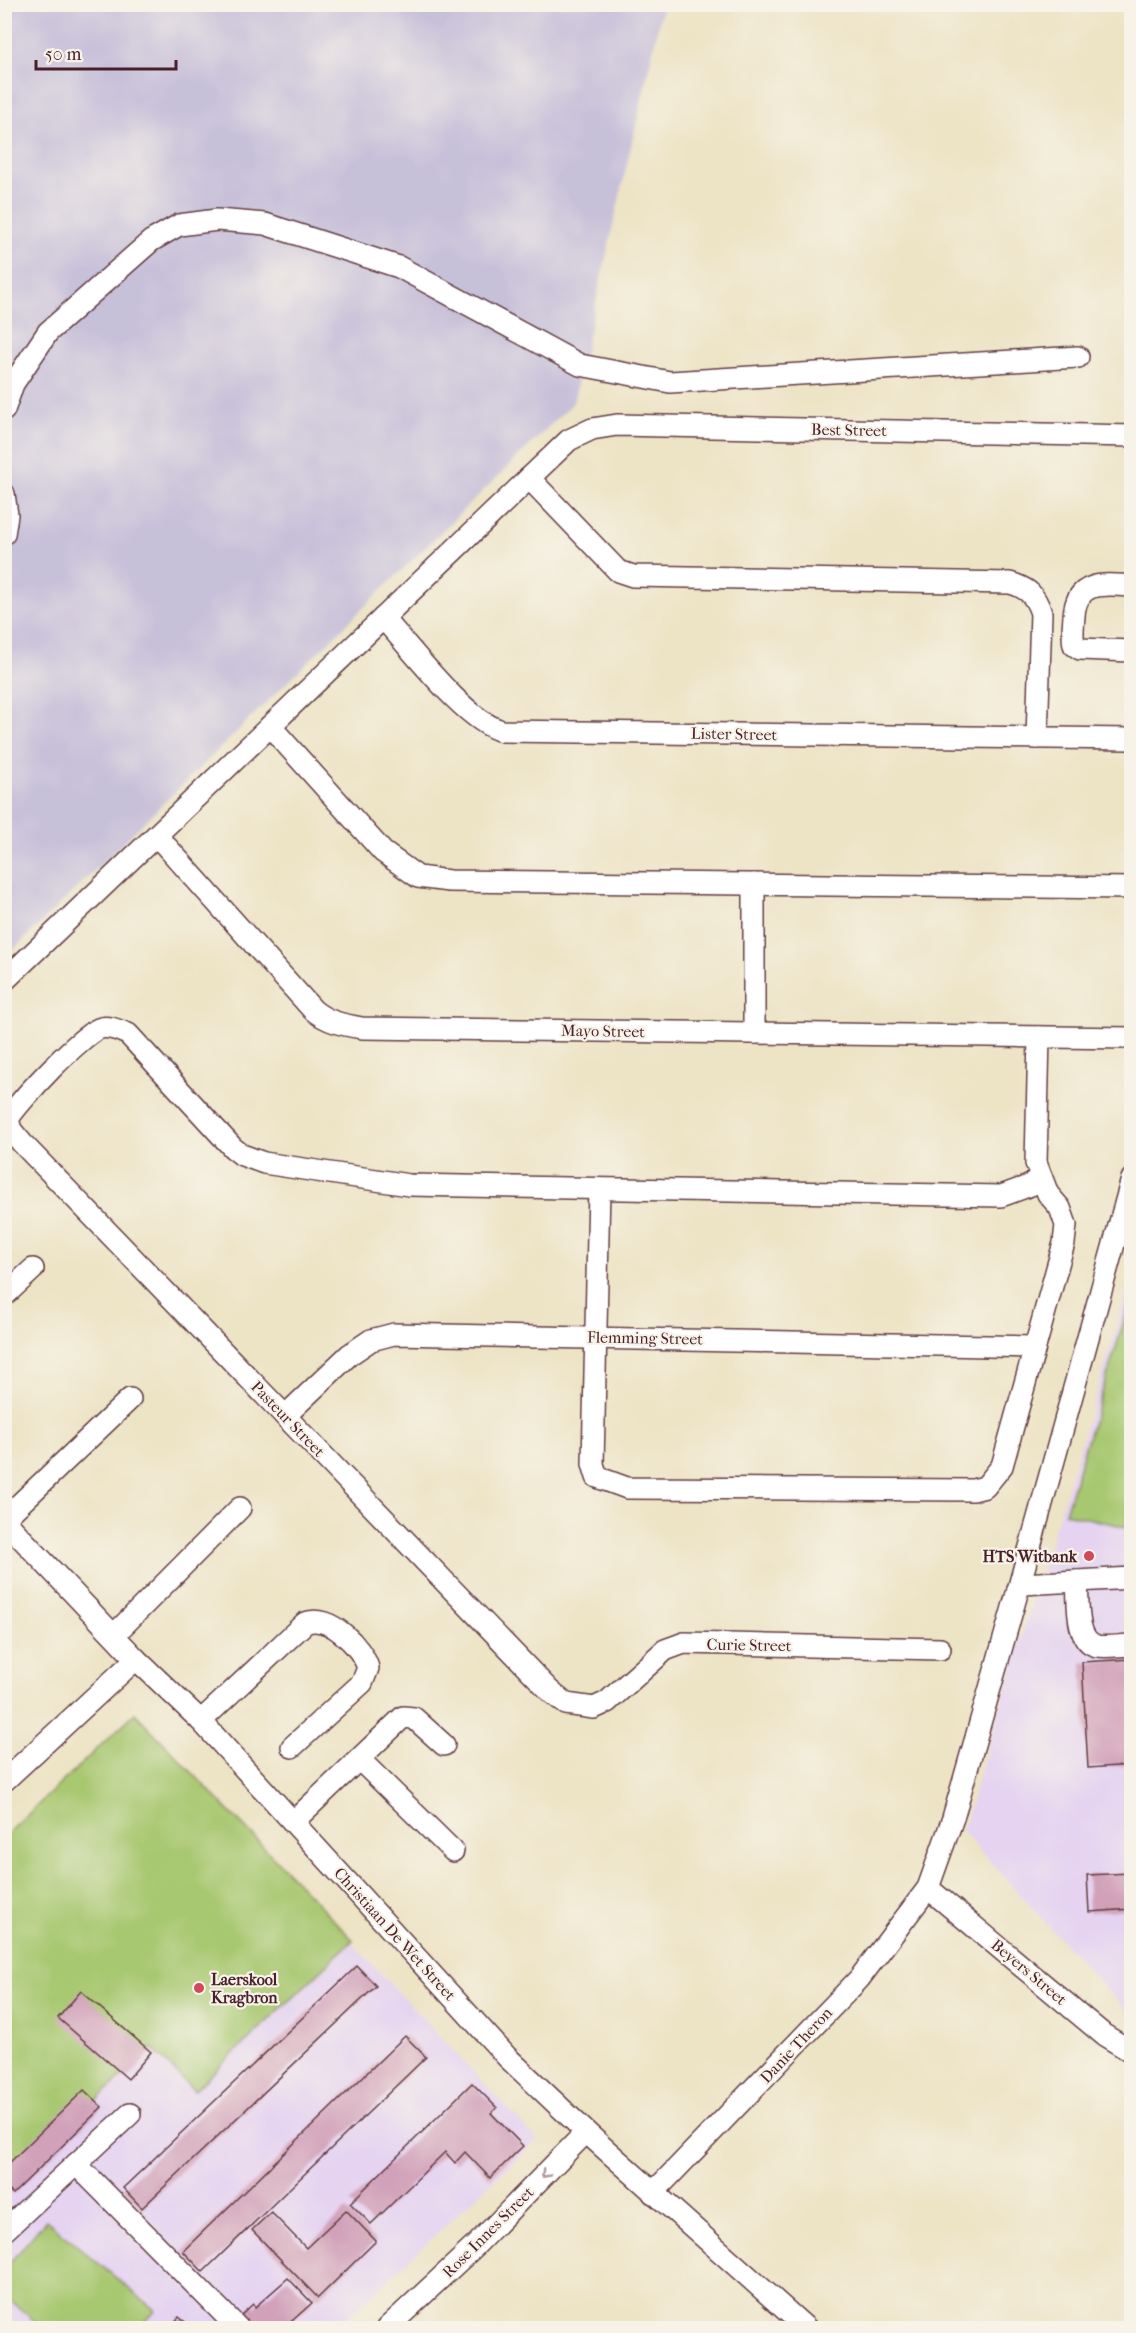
<svg xmlns="http://www.w3.org/2000/svg" width="1136" height="2333" viewBox="0 0 1136 2333" font-family="'IM FELL French Canon',serif">
<rect width="100%" height="100%" fill="#f7f3e8"/>
<filter id="ink" filterUnits="userSpaceOnUse"><feTurbulence type="fractalNoise" baseFrequency=".0167" numOctaves="2"/><feDisplacementMap in="SourceGraphic" scale="12" xChannelSelector="R" yChannelSelector="G"/><feConvolveMatrix kernelMatrix="1 2 1 2 8 2 1 2 1" color-interpolation-filters="sRGB"/></filter>
<filter id="wash" filterUnits="userSpaceOnUse"><feTurbulence type="fractalNoise" baseFrequency=".008" numOctaves="4" result="noise"/><feDisplacementMap in="SourceGraphic" scale="24" xChannelSelector="R" yChannelSelector="G"/><feGaussianBlur stdDeviation="1.35" result="paint"/><feColorMatrix in="noise" values="0 0 0 0 0 0 0 0 0 0 0 0 0 0 0 0 0 1.4 0 .05"/><feComposite in="paint" operator="in"/></filter>
<g filter="url(#wash)">
<rect width="100%" height="100%" fill="#ede3c5"/>
<g fill="#e5d3f1">
<path d="M 1131,1280 L 1131,2016 L 962,1831 Z"/>
<path d="M 136,1713 L 537,2140 L 336,2328 L 5,2328 L 5,1836 Z"/>
</g>
<path fill="#c7c0d9" d="M 5,5 L 663,5 L 573,403 L 5,958 Z"/>
<g fill="#a7c770" stroke="#78734e" stroke-width="1.5">
<path d="M 1131,1298 L 1131,1528 L 1065,1513 Z"/>
<path d="M 135,1713 L 353,1940 L 194,2091 L 152,2048 L 5,2187 L 5,1836 Z"/>
<path d="M 46,2220 L 155,2310 L 139,2328 L 43,2328 L 5,2296 L 5,2269 Z"/>
</g>
<g id="blocks">
<g fill="#d1a1b9">
<path d="M 1132,1659 L 1132,1765 L 1088,1768 L 1082,1662 Z"/>
<path d="M 1132,1873 L 1132,1909 L 1089,1912 L 1087,1875 Z"/>
<path d="M 357,1966 L 376,1986 L 142,2208 L 123,2188 Z"/>
<path d="M 81,1991 L 151,2052 L 128,2079 L 58,2018 Z"/>
<path d="M 405,2036 L 426,2057 L 203,2272 L 183,2251 Z"/>
<path d="M 472,2083 L 497,2108 L 491,2113 L 523,2146 L 490,2178 L 465,2152 L 455,2163 L 445,2152 L 371,2224 L 350,2203 Z"/>
<path d="M 84,2090 L 102,2107 L 13,2194 L 4,2186 L 4,2168 Z"/>
<path d="M 346,2210 L 376,2241 L 318,2298 L 252,2230 L 271,2212 L 306,2248 Z"/>
<path d="M 288,2278 L 312,2303 L 284,2328 L 248,2328 L 238,2318 L 253,2304 L 255,2307 Z"/>
<path d="M 179,2317 L 193,2328 L 170,2328 Z"/>
</g>
</g>
</g>
<g filter="url(#ink)">
<use href="#blocks" fill-opacity="0" stroke="#623c42" stroke-width="1.5"/>
<g fill="none" stroke-linecap="round" stroke-linejoin="round">
<defs>
<g id="minor">
<path d="M 4,410 L 13,384 L 48,332 L 151,241 L 179,225 L 217,220 L 265,224 L 399,267 L 580,365 L 670,382 L 1078,357"/>
<path d="M 529,478 L 618,571 L 633,576 L 1010,583 C 1028,588 1035,595 1041,613 L 1037,738"/>
<path d="M 4,494 L 7,515 L 4,534"/>
<path d="M 1132,586 C 1104,584 1076,580 1074,616 C 1073,626 1072,636 1074,645 L 1080,649 L 1132,651"/>
<path d="M 383,618 C 411,648 465,721 502,731 L 1132,739"/>
<path d="M 270,726 L 383,852 L 418,877 L 449,881 L 1132,888"/>
<path d="M 157,836 L 313,1010 C 327,1022 344,1025 362,1028 L 1132,1038"/>
<path d="M 4,981 L 569,440 L 592,429 L 617,425 L 1132,436"/>
<path d="M 754,1033 L 754,884"/>
<path d="M 599,1189 L 593,1464 L 597,1477 L 627,1488 L 973,1490 L 985,1487 L 1002,1466 L 1064,1243 L 1066,1225 L 1060,1208 L 1048,1194 L 1036,1163 L 1039,1037"/>
<path d="M 4,1296 L 33,1269"/>
<path d="M 285,1416 L 349,1355 L 371,1340 L 394,1334 L 1035,1347"/>
<path d="M 4,1519 L 130,1399"/>
<path d="M 4,1520 L 136,1659 L 201,1721 L 507,2057 L 586,2132 L 806,2328"/>
<path d="M 1077,1581 C 1079,1599 1074,1641 1097,1646 C 1108,1648 1121,1645 1132,1645"/>
<path d="M 1018,1590 L 1132,1179"/>
<path d="M 115,1634 L 240,1508"/>
<path d="M 940,1649 L 684,1643 L 665,1650 L 607,1702 L 594,1708 L 566,1704 L 551,1692 L 22,1143 L 11,1130 L 8,1119 C 18,1102 84,1031 101,1028 C 110,1026 120,1031 128,1034 L 233,1148 L 242,1155 L 264,1163 L 409,1185 L 1001,1196 L 1031,1185 L 1040,1176"/>
<path d="M 201,1721 L 305,1623 C 329,1613 362,1647 368,1668 L 362,1683 L 292,1747"/>
<path d="M 360,1760 L 453,1851"/>
<path d="M 4,1781 L 136,1659"/>
<path d="M 293,1822 L 403,1717 L 414,1718 L 444,1745"/>
<path d="M 928,1888 L 1104,2035 L 1132,2052"/>
<path d="M 76,2164 L 238,2328"/>
<path d="M 653,2193 L 859,1979 L 928,1888 L 953,1818 L 1018,1590 L 1022,1584 L 1132,1578"/>
<path d="M 4,2231 L 130,2114"/>
<path d="M 387,2328 L 475,2246 L 586,2132"/>
</g>
</defs>
<use href="#minor" stroke="#623c42" stroke-width="24"/>
<use href="#minor" stroke="#fff" stroke-width="21"/>
</g>
<defs><path id="oneway-chevron" d="M-2-3.5L2.5 0L-2 3.5" fill="none" stroke-width="1.6" stroke-linecap="round" stroke-linejoin="round" transform="scale(1.5)"/></defs>
<use stroke="#ae9aa0" href="#oneway-chevron" transform="translate(545 2174) rotate(134)"/>
</g>
<g fill="#d1495b" stroke="#f7f3e8" stroke-width="2">
<circle cx="1089" cy="1556" r="6"/>
<circle cx="199" cy="1988" r="6"/>
</g>
<g text-anchor="middle" dominant-baseline="central" stroke-width="4.5" stroke-linejoin="round" paint-order="stroke">
<g font-size="16" fill="#4a1f2b" stroke="#f7f3e8">
<text transform="translate(849 430) rotate(1)">Best Street</text>
<text transform="translate(734 734) rotate(1)">Lister Street</text>
<text transform="translate(603 1031) rotate(1)">Mayo Street</text>
<text transform="translate(645 1338) rotate(1)">Flemming Street</text>
<text transform="translate(288 1419) rotate(46)">Pasteur Street</text>
<text transform="translate(749 1645) rotate(1)">Curie Street</text>
<text transform="translate(395 1934) rotate(48)">Christiaan De Wet Street</text>
<text transform="translate(1029 1972) rotate(40)">Beyers Street</text>
<text transform="translate(796 2045) rotate(-47)">Danie Theron</text>
<text transform="translate(488 2232) rotate(-45)">Rose Innes Street</text>
</g>
<g font-size="16" font-weight="bold" fill="#4a1f2b" stroke="#f7f3e8" text-anchor="end">
<text x="1077" y="1556">HTS Witbank</text>
<text x="211" y="1979" text-anchor="start">Laerskool<tspan x="211" dy="18">Kragbron</tspan></text>
</g>
</g>
<rect width="1136" height="2333" fill="none" stroke="#f7f3e8" stroke-width="24"/>
<path d="M36 60v9h140v-9" fill="none" stroke="#4a1f2b" stroke-width="3"/>
<text x="45" y="60" font-size="18" fill="#4a1f2b" stroke="#f7f3e8" stroke-width="4.5" paint-order="stroke">50 m</text>
</svg>
